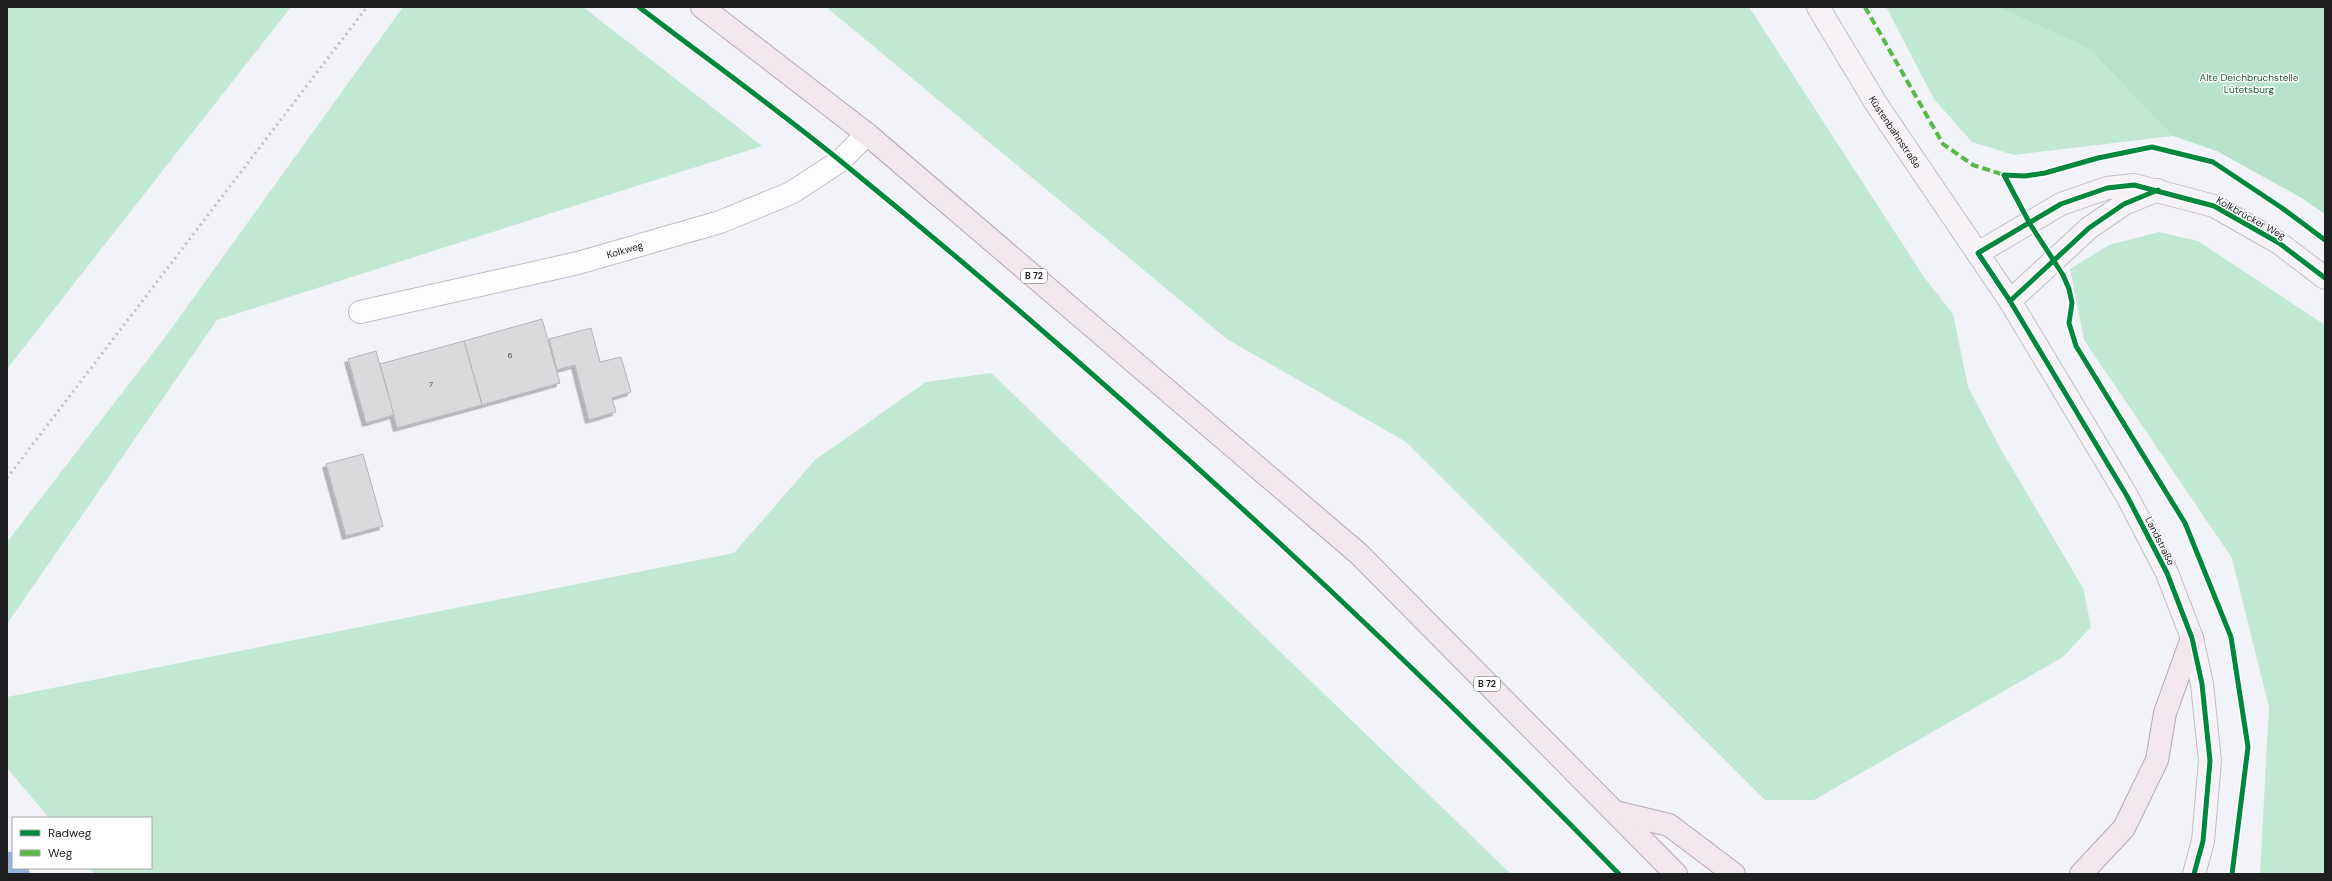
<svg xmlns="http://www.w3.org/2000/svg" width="2332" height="881" viewBox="0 0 2332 881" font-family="'DM Sans',sans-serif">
<defs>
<filter id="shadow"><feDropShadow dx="-3.5" dy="3.5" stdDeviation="0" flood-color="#0004"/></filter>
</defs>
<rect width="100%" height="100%" fill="#f2f3f8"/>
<g fill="#c0e8d3">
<path d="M 7,7 L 291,7 L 7,369 Z"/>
<path d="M 403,7 L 583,7 L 762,146 L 217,320 L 7,624 L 7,542 L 166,336 Z"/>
<path d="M 826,7 L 1749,7 L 1924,277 L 1953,314 L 1968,387 L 2000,448 L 2083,588 L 2091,627 L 2063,657 L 1814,800 L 1765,800 L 1406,442 L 1227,339 Z"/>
<path d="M 1886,7 L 2325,7 L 2325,214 L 2302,198 L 2217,151 L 2173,136 L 2014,155 L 1972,142 L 1934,99 Z"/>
<path d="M 2159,232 L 2198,241 L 2325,325 L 2325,874 L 2260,874 L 2269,707 L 2232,558 L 2084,340 L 2070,269 L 2109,245 Z"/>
<path d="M 991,373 L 1511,874 L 95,874 L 90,868 L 151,868 L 151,818 L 49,818 L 7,768 L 7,697 L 734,553 L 815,460 L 926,382 Z"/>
</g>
<path fill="#b7e2cb" d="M 1999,7 L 2325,7 L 2325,214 L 2302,198 L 2217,151 L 2172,135 L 2089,48 Z"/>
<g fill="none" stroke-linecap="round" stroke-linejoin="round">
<path stroke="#96b1de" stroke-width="41" d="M 7,872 L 9,874"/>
</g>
<g fill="#dad9db" stroke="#b4b3b5" filter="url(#shadow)">
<path d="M 542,319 L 560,383 L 482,405 L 464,341 Z"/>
<path d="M 591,328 L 600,362 L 621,357 L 631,392 L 612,398 L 616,412 L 589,420 L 575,365 L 557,370 L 549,339 Z"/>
<path d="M 464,341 L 482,405 L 397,428 L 380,364 Z"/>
<path d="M 376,351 L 394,415 L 366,423 L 348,359 Z"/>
<path d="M 363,454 L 383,526 L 346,536 L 326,464 Z"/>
</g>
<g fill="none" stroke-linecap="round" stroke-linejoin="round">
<defs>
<g id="street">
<path id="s1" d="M 360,312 L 578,263 L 720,222 L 791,193 L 840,161 L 867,134"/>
</g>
<g id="secondary">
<path id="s2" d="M 1818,7 L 1877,105 L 2010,301 L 2127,496 L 2167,573 L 2192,638 L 2202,684 L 2210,761 L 2203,841 L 2194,874"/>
<path d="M 1978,253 L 2061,204 L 2107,188 L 2134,185 L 2214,206 L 2279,243 L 2325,278"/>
<path d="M 2010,301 L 2089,228 L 2124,204 L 2158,190"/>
</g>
<g id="primary">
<path d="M 702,7 L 867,134 L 1359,554 L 1676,874"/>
<path d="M 1615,812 L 1669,825 L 1734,874"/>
<path d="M 2081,874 L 2124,828 L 2157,760 L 2165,713 L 2192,638"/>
</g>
</defs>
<use href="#street" stroke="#bebfc3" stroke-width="24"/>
<use href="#secondary" stroke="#bebfc3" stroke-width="24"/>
<use href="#primary" stroke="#b8a8b2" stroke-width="24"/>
<use href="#street" stroke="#fdfdfe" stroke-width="22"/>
<use href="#secondary" stroke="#f7f2f5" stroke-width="22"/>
<use href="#primary" stroke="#f1e7ed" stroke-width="22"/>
<path stroke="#c0c0c1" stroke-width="3" stroke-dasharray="2 4" stroke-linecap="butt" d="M 7,478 L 367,7"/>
<path stroke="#58b947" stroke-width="4" stroke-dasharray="8 4" stroke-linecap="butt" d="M 1865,7 L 1943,144 L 1973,165 L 2004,175"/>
<defs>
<g id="cycleway">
<path d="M 639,7 C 707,59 777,109 843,163 C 1115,385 1374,623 1619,874"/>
<path d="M 2010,301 L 2089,228 L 2124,204 L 2158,190"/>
<path d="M 2194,874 L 2203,841 L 2210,761 L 2202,684 L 2192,638 L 2167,573 L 2127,496 L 2010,301 L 1978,253 L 2061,204 L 2107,188 L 2134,185 L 2214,206 L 2279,243 L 2325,278"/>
<path d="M 2232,874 L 2248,747 L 2231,637 L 2185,523 L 2076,346 L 2069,323 L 2072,303 L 2069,289 L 2063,275 L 2030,224 L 2004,175 L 2025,176 L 2045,173 L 2098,158 L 2152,147 L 2213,162 L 2282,208 L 2325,240"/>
</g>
</defs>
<use href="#cycleway" stroke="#fff" stroke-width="8"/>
<use href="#cycleway" stroke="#00873e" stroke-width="5"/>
</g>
<g text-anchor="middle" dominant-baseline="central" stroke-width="3" stroke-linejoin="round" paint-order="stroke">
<g font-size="8" fill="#4e4e50">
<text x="510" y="355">6</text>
<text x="431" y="384">7</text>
</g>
<g fill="#fff" stroke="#626264" stroke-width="1">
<rect x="1021" y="269" width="26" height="14" rx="3"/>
<rect x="1474" y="677" width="26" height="14" rx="3"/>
</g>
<g font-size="9" font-weight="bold" fill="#1e1e21">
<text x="1034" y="276">B 72</text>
<text x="1487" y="684">B 72</text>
</g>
<g font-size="10" fill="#215a3c" stroke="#fff">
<text x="2249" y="77">Alte Deichbruchstelle<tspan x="2249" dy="12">Lütetsburg</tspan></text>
</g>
<g font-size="10" fill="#1e1e21" stroke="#fff">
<text stroke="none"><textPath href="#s2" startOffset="147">Küstenbahnstraße</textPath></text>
<text transform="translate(2251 218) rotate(29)">Kolkbrücker Weg</text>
<text stroke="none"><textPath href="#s1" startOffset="272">Kolkweg</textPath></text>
<text transform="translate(2160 541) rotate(63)">Landstraße</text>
</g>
</g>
<rect width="2332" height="881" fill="none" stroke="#1e1e21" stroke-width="16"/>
<rect x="12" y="817" width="140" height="52" fill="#ffffff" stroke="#a5a5a6"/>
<rect x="20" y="830" width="20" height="6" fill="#00873e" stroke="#a5a5a6"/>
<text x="48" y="837" font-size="12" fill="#1e1e21">Radweg</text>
<rect x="20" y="850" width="20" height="6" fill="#58b947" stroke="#a5a5a6"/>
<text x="48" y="857" font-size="12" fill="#1e1e21">Weg</text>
</svg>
